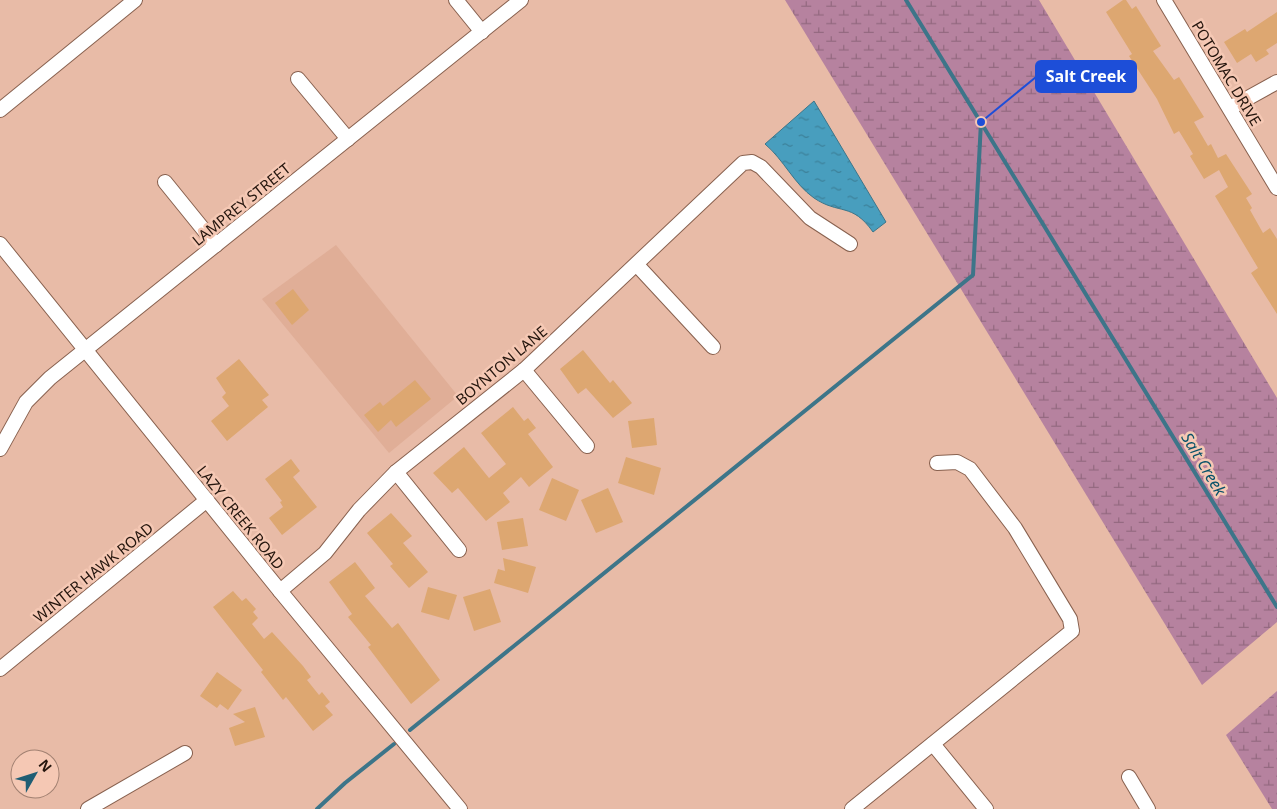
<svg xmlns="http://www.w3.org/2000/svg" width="1277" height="809" viewBox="0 0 1277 809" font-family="'Noto Sans',sans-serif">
<defs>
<pattern id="wetland-marsh" width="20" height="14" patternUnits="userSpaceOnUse" patternTransform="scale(1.25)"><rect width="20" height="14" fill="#b6829f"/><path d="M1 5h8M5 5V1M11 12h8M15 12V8" fill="none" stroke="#946980"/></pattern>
<pattern id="water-ripples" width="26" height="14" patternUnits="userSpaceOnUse" patternTransform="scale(1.25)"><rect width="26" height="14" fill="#489ebe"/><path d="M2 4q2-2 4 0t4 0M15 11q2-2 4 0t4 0" fill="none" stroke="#3c8099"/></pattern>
</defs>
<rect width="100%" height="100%" fill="#e8bba7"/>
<path fill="#e0ae97" d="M 336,245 L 458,396 L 389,453 L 262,299 Z"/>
<g fill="url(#wetland-marsh)">
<path d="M 785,0 L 1039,0 L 1277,398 L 1277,622 L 1202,685 Z"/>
<path d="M 1277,691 L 1277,809 L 1272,809 L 1226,735 Z"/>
</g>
<path fill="url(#water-ripples)" stroke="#3d7589" d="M 814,101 L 886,222 L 873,232 C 852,202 839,215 814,198 C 794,184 784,160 765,144 Z"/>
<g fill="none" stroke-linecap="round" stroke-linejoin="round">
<g stroke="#3d7589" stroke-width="4">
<path d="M 906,0 L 1277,607"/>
<path d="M 410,730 L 973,275 L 981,122"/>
<path d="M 317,809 L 345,783 L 394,744"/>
</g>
</g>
<g fill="#dda771">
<path d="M 1123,0 L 1126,0 L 1132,9 L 1136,6 L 1161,46 L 1153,51 L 1174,80 L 1179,77 L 1204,117 L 1194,122 L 1208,146 L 1211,144 L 1218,158 L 1226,154 L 1252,194 L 1246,198 L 1252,208 L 1250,210 L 1263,233 L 1270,228 L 1277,239 L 1277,314 L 1251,273 L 1258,268 L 1215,196 L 1228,187 L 1219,170 L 1204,179 L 1190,156 L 1193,154 L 1179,131 L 1174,134 L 1157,99 L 1129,56 L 1132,54 L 1106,12 Z"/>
<path d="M 1277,12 L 1277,43 L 1266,50 L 1269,54 L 1256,62 L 1251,54 L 1237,63 L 1224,42 L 1245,29 L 1247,32 Z"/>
<path d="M 293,289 L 309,310 L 292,325 L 275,303 Z"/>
<path d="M 583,350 L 610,383 L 613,380 L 632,403 L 613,418 L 586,388 L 578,394 L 560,369 Z"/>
<path d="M 239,359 L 269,395 L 262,400 L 268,407 L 227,441 L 211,421 L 229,406 L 222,397 L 226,393 L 216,378 Z"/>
<path d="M 415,380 L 431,399 L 396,427 L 391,420 L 378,432 L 364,415 L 380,402 L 383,406 Z"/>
<path d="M 513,407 L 524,421 L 528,418 L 536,428 L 528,434 L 553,467 L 529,487 L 521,477 L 503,493 L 510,502 L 486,521 L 458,488 L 452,493 L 433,473 L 464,447 L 489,478 L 506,464 L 481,433 Z"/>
<path d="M 654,418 L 657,445 L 632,448 L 628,421 Z"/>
<path d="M 626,457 L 661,468 L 654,495 L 618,483 Z"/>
<path d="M 291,459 L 300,471 L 293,477 L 317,507 L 282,535 L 269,518 L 283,507 L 280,502 L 282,501 L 265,479 Z"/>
<path d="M 552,478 L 579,490 L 566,521 L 539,510 Z"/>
<path d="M 608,488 L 623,522 L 596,533 L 581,500 Z"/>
<path d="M 391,513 L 412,536 L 403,543 L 428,572 L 409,588 L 390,566 L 393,564 L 367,533 Z"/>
<path d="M 523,518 L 528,546 L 502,550 L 497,522 Z"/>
<path d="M 503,558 L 536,567 L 528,593 L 494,583 L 498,569 L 505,571 Z"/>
<path d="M 355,562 L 375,588 L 365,596 L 392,628 L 398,623 L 440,680 L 411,704 L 368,647 L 371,645 L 348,617 L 352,614 L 329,582 Z"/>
<path d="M 428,587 L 457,595 L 449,620 L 421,612 Z"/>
<path d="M 490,589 L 501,622 L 474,631 L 463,597 Z"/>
<path d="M 233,591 L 242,601 L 246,598 L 256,609 L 253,612 L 258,618 L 252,624 L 264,639 L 272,632 L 303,666 L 311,677 L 307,680 L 319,695 L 322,692 L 330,702 L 325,706 L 333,715 L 313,731 L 286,697 L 283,700 L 261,672 L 263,670 L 213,607 Z"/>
<path d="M 217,672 L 242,690 L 228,710 L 220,704 L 217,708 L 200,696 Z"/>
<path d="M 255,707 L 265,737 L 235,746 L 229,728 L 245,722 L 233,714 Z"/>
</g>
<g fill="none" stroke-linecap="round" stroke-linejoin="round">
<defs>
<g id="minor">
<path d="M 456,0 L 482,32"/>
<path d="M 1164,0 L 1277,188"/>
<path d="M 298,79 L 348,139"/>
<path d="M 1230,108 L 1277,82"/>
<path d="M 0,110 L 135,0"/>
<path d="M 165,182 L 216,245"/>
<path d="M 0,244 L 280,591 L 460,809"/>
<path d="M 637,265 L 713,347"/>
<path d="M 524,370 L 587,446"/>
<path d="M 0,449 L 26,402 L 50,378 L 521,0"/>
<path d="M 396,472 L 459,550"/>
<path d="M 280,591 L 325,553 L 359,510 L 396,472 L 524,370 L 743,163 L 752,162 L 761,167 L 810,218 L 850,244"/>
<path d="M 0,669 L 207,500"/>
<path d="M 933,744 L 986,809"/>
<path d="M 1129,777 L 1148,809"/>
<path d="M 88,809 L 185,753"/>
<path d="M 852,809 L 1072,631 L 1070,619 L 1015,528 L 970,469 L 957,462 L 937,463"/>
</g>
</defs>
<use href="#minor" stroke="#88614f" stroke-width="16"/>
<use href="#minor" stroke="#fff" stroke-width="14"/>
</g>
<g text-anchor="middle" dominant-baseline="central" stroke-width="5" stroke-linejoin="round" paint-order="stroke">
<g font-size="15" fill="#24150d" stroke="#f5c8b4">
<text transform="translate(1227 73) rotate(59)">POTOMAC DRIVE</text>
<text transform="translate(241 204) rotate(-39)">LAMPREY STREET</text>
<text transform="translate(501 365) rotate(-40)">BOYNTON LANE</text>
<text transform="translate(241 517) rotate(51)">LAZY CREEK ROAD</text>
<text transform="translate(93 572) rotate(-39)">WINTER HAWK ROAD</text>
</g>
<g font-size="16" font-style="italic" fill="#085269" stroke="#f5c8b4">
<text transform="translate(1204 464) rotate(59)">Salt Creek</text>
</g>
</g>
<path fill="none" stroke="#1d4ed8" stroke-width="2" d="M981 122L1036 77"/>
<circle fill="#1d4ed8" stroke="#f5c8b4" stroke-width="2" cx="981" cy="122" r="5"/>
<rect fill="#1d4ed8" stroke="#1d4ed8" stroke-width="2" x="1036" y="61" width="100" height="31" rx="5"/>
<g font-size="16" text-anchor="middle" font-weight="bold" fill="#fff">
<text x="1086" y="82">Salt Creek</text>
</g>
<g transform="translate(35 774) rotate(51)"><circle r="24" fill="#f5c8b4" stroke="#a18071"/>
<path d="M0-4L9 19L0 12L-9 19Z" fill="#1f5e74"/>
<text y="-8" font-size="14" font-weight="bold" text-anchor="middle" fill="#24150d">N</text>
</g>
</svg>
